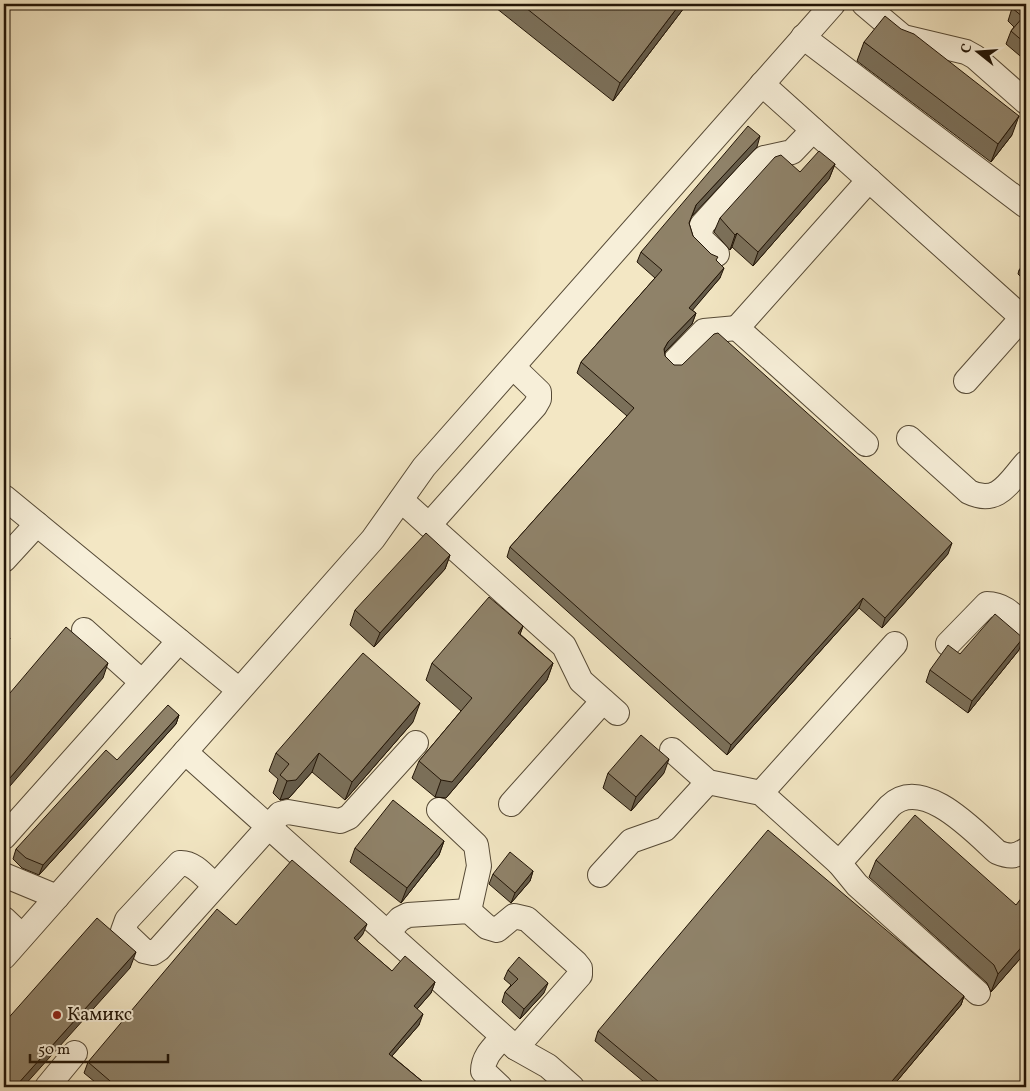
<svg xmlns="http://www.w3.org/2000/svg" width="1030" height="1091" viewBox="0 0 1030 1091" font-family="Vollkorn,serif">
<rect width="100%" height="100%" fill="#f3e7c4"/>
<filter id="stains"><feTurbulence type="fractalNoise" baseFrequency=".004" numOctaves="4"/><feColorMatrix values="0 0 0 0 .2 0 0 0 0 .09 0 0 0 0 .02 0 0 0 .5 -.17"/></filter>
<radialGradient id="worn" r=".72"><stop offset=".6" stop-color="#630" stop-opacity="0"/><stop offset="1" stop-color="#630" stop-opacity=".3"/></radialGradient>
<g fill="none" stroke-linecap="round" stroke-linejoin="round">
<defs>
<g id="minor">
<path d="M 864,4 L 903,37 L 966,52 L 975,57 L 1026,102"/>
<path d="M 803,37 L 1026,206"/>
<path d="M 762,84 L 1026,321"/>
<path d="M 717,254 L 699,237 L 702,225 L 759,162 L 764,158 L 792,152 L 813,130"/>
<path d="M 674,362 L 704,331 L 737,328"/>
<path d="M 966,381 L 1022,318"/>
<path d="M 909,438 L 969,492 C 998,506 1009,482 1026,463"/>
<path d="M 866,444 L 737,328 L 869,180"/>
<path d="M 4,497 L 239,690"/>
<path d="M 401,500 L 564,646 L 581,681 L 617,713"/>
<path d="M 429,525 L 535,406 L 539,399 L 539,392 L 513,367"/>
<path d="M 4,560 L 37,524"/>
<path d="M 84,630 L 142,682"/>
<path d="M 948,644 L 987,604 C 1004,604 1014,616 1026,627"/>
<path d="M 672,750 L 708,782 L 761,793 L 839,863 L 890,806 C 922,775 974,831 997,852 C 1009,857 1015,857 1026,850"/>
<path d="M 185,752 L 516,1048 L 548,1066 L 572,1087"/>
<path d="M 761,793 L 895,644"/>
<path d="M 511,804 L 603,701"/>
<path d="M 439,810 L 476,845 L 479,866 L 469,911"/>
<path d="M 4,837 L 179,641"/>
<path d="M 839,863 L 857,885 L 978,993"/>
<path d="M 4,875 L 57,897"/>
<path d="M 600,875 L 631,841 L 665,829 L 708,782"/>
<path d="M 215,886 C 205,877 194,862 180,863 L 127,920 L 123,931 L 144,951 L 153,953 L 159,949 L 280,814 L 288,812 L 340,821 L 349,817 L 416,743"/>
<path d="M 4,919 L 22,936"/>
<path d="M 387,933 L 400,919 L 408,915 L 469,911 L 487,927 L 497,930 L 514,916 L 527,919 L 576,963 L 580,968 L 580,975 L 516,1048"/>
<path d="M 4,957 L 373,539 L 424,467 L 833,4"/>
<path d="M 47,1087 L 75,1053"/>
<path d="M 500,1087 L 483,1071 C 483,1056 494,1047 503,1037"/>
</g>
</defs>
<use href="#minor" stroke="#564a36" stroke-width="26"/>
<use href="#minor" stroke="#f7efd9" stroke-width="24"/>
</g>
<g fill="#7b705a" stroke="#221507">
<path d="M 491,4 L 687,4 L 613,101 Z"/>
<path d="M 1026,4 L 1026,61 L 1006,44 L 1011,31 L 1014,27 L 1008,21 L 1012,8 Z"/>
<path d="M 864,42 L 1012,135 L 991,162 L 857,61 Z"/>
<path d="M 757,147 L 692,215 L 689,223 L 693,236 L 717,261 L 720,278 L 692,310 L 696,313 L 692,324 L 665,352 L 665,356 L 674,365 L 948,554 L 882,628 L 859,608 L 727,755 L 507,557 L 510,547 L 627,416 L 577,373 L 581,362 L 655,278 L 637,262 L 641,252 Z"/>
<path d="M 835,164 L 829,179 L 753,266 L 732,247 L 730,250 L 714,232 L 720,218 L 800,172 Z"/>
<path d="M 1026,262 L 1026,282 L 1018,274 L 1019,270 Z"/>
<path d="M 450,555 L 445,569 L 374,647 L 350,625 L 355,610 Z"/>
<path d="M 523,626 L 520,634 L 553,663 L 547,680 L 446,798 L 435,797 L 412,778 L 419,761 L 461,711 L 426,680 L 432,663 Z"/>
<path d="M 1019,650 L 968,713 L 926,682 L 930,670 L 960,654 Z"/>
<path d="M 179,715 L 176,724 L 39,875 L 22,868 L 13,859 L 16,849 L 117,760 Z"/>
<path d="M 413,722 L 345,800 L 312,772 L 289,798 L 280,800 L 273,793 L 278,779 L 269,771 L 276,753 Z"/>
<path d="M 608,773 L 664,773 L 631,811 L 603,788 Z"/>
<path d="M 444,841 L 439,855 L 401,903 L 350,862 L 355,848 Z"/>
<path d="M 876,860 L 1026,952 L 991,992 L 987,983 L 869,877 Z"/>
<path d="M 533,871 L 530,881 L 511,903 L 489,884 L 493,874 Z"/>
<path d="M 236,925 L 363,934 L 357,941 L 392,971 L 435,982 L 431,993 L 417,1009 L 419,1025 L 392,1056 L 429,1087 L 101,1087 L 84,1073 L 88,1062 Z"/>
<path d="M 508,970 L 544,993 L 520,1019 L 502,1002 L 505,992 L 511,985 L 504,979 Z"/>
<path d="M 964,996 L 961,1005 L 892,1087 L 650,1087 L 595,1041 L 598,1031 Z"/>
</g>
<g fill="#645b4a" stroke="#221507">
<path d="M 680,4 L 687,4 L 613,101 L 620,83 Z"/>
<path d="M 1019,116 L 1012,135 L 991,162 L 998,144 Z"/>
<path d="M 760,136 L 757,147 L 692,216 L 696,205 Z"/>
<path d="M 835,164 L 829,179 L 753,266 L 758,252 Z"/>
<path d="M 737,233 L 732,247 L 730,250 L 735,235 Z"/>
<path d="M 724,268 L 720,278 L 686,318 L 689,308 Z"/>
<path d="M 696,313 L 692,324 L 664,353 L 664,349 L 668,342 Z"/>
<path d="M 952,543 L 948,554 L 882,628 L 885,618 Z"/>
<path d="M 450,555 L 445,569 L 374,647 L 380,633 Z"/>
<path d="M 863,598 L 859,608 L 727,755 L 731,745 Z"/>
<path d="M 523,626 L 517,643 L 518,633 Z"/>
<path d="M 10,638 L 6,648 L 4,651 L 4,645 Z"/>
<path d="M 1023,638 L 1019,650 L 968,713 L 972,701 Z"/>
<path d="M 108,663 L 103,678 L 4,793 L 4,785 Z"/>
<path d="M 553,663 L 547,680 L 446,798 L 435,797 L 441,780 Z"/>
<path d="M 420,703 L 413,722 L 345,800 L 352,782 Z"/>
<path d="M 179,715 L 176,724 L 39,875 L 43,865 Z"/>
<path d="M 319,753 L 312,772 L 289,798 L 280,800 L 287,781 Z"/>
<path d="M 669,759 L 664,773 L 631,811 L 636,797 Z"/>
<path d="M 444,841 L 439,855 L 401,903 L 407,888 Z"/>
<path d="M 533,871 L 530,881 L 511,903 L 515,893 Z"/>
<path d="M 367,924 L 363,934 L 350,949 L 354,938 Z"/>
<path d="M 1026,942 L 1026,952 L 991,992 L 998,974 Z"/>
<path d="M 136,952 L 130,968 L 23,1087 L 15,1087 Z"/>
<path d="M 435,982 L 431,993 L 410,1017 L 414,1006 Z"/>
<path d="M 548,983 L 544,993 L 520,1019 L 524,1009 Z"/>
<path d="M 964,996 L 961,1005 L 892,1087 L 887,1087 Z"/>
<path d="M 423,1014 L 419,1025 L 385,1064 L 389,1054 Z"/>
</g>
<g fill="#8f8269" stroke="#221507">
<path d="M 521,4 L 680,4 L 620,83 Z"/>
<path d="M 1016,4 L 1026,4 L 1026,44 L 1011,31 L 1023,17 L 1012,8 Z"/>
<path d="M 885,16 L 901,29 L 914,34 L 1019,116 L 998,144 L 864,42 Z"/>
<path d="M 748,126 L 760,136 L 696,205 L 689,223 L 693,236 L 711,254 L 718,257 L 716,260 L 724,268 L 689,308 L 696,313 L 668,342 L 664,349 L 665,356 L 674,365 L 682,365 L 714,334 L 718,333 L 952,543 L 885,618 L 863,598 L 731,745 L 510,547 L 634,408 L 581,362 L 662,270 L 641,252 Z"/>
<path d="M 819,151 L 835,164 L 758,252 L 737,233 L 735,235 L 720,218 L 775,157 L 781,155 L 800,172 Z"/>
<path d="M 1026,262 L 1026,276 L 1019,270 Z"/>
<path d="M 426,533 L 450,555 L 380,633 L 355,610 Z"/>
<path d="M 489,597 L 523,626 L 518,633 L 553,663 L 452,782 L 441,780 L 419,761 L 472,698 L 432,663 Z"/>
<path d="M 995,614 L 1023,638 L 972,701 L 930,670 L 948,645 L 960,654 Z"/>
<path d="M 66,627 L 108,663 L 4,785 L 4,700 Z"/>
<path d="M 4,633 L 10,638 L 4,645 Z"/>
<path d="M 363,653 L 420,703 L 352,782 L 319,753 L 296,780 L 287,781 L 280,775 L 289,764 L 276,753 Z"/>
<path d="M 168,705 L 179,715 L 43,865 L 26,858 L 16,849 L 106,750 L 117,760 Z"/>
<path d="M 641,735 L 669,759 L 636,797 L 608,773 Z"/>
<path d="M 393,800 L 444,841 L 407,888 L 355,848 Z"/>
<path d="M 915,815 L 1016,905 L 1026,892 L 1026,942 L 998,974 L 994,965 L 876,860 Z"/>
<path d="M 768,830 L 964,996 L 887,1087 L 665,1087 L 598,1031 Z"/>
<path d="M 510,852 L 533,871 L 515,893 L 493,874 Z"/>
<path d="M 292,860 L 367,924 L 354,938 L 392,971 L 405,956 L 435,982 L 414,1006 L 423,1014 L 389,1054 L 429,1087 L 117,1087 L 88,1062 L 217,909 L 236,925 Z"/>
<path d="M 97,918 L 136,952 L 15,1087 L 4,1087 L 4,1023 Z"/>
<path d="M 519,957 L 548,983 L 524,1009 L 505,992 L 518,979 L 508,970 Z"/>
</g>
<circle fill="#8f2418" stroke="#f7efd9" stroke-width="2" cx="57" cy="1015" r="5"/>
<g text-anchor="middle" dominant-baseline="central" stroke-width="4" stroke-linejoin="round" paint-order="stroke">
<g font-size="19" fill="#221507" stroke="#f7efd9" text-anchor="start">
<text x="67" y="1015">Камикс</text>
</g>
</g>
<rect width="1030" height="1091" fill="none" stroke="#f3e7c4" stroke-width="20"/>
<rect x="5" y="5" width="1020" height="1081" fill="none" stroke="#221507" stroke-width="2.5"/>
<rect x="10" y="10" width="1010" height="1071" fill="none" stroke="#221507"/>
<g transform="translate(978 52) rotate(287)" stroke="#f7efd9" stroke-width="4" paint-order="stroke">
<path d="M0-4L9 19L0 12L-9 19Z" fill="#221507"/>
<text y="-8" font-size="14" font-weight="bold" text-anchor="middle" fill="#221507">С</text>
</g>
<path d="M30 1054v8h138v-8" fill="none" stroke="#221507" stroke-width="2.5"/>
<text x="38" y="1054" font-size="15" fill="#221507" stroke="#f7efd9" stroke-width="4" paint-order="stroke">50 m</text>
<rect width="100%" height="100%" filter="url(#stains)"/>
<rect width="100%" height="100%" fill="url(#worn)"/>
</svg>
